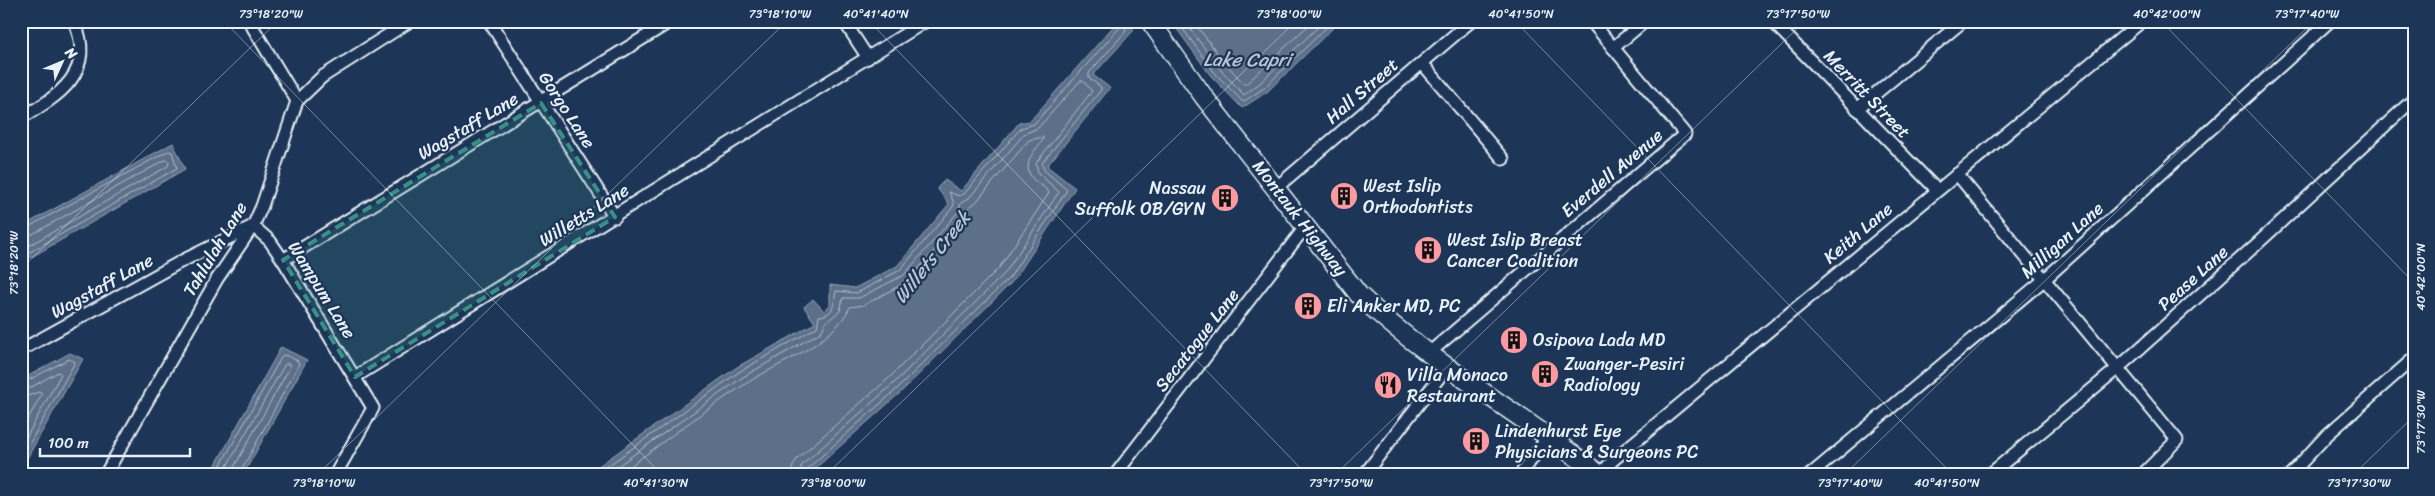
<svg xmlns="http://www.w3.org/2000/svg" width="2435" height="496" viewBox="0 0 2435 496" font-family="Sriracha,sans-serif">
<rect width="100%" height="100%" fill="#1d3557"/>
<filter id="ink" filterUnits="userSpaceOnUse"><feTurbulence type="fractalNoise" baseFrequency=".02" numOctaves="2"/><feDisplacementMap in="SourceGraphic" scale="10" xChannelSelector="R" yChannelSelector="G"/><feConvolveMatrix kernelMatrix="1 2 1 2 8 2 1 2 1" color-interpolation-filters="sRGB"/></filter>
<g filter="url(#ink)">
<g fill="#5d7089" stroke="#95a4b5">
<path d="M 1118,21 L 1127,21 L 1134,30 L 1093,75 L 1110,88 L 1047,166 L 1075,188 L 1014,280 L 901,392 L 808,475 L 586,475 L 737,367 L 815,323 L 804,307 L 813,299 L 824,311 L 830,305 L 830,285 L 855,288 L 897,266 L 949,204 L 937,188 L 945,180 L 961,191 L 1019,123 L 1030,121 Z"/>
<path d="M 1171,21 L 1340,21 L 1267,92 L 1242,108 L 1211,76 Z"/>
<path d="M 173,143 L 185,169 L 21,263 L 21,227 Z"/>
<path d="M 281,347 L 307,360 L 243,475 L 210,475 Z"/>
<path d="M 70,353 L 83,359 L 21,469 L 21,380 Z"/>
</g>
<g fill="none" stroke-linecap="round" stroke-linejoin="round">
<g stroke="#b0bdcc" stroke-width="1">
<path d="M 1177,21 L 1215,73 L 1243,102 L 1264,88 L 1333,21"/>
<path d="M 1184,21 L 1220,69 L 1244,95 L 1260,83 L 1324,21"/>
<path d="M 1193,21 L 1226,64 L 1245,85 L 1313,21"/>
<path d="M 21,231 L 168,151 L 172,152 L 177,168 L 21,257"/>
<path d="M 21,238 L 29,236 L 165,160 L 169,161 L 168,166 L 21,250"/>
<path d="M 21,384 L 69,359 L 75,362 L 21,459"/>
<path d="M 21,390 L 28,389 L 58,372 L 61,374 L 21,447"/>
<path d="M 21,398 L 39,392 L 42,394 L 21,431"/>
<path d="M 215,475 L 282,356 L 285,355 L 298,361 L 299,364 L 239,475"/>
<path d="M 222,475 L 285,364 L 289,364 L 290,367 L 234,467 L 232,475"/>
<path d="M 595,475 L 739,372 L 817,327 L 819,316 C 835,315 833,304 836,291 L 857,293 L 900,270 L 953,207 L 954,203 L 949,192 L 959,196 L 964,194 L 1021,128 L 1034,124 L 1121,26 L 1124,25 L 1126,31 L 1089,73 L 1089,78 L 1101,87 L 1101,90 L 1042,163 L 1044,170 L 1067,190 L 1010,277 L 898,388 L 807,469 L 805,475"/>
<path d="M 605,475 L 743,377 L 821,332 L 826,322 L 840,311 L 843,298 L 859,298 L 904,275 L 958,212 L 961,203 L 969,198 L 1024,134 L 1038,128 L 1080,81 L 1083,81 L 1092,91 L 1036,163 L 1038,173 L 1059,192 L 1005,273 L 894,383 L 802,465 L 799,475"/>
<path d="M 618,475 C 661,444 703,411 747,383 C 781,361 832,345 850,307 L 864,305 L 908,281 L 963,217 L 968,208 L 975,203 L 1029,140 L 1043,137 L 1043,140 C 1034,151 1020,166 1034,180 C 1039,185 1046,187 1049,193 L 999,268 L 889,378 L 797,459 L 793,466 L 791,475"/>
</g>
<defs>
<g id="minor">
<path d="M 249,21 L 297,101"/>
<path d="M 489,21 L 615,217"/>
<path d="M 844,21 L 868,58"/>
<path d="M 1772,21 L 1937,190"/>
<path d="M 1613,48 L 1645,21"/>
<path d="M 1422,63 L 1503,159"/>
<path d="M 1857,109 L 1963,21"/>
<path d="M 21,118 C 59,96 97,72 74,21"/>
<path d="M 1957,174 L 2177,440 L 2142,475"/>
<path d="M 1277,187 L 1471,21"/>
<path d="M 283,260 L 671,21"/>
<path d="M 21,350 L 182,261 L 253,226 L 270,241 L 283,260 L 373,408 L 335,475"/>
<path d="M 1428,354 L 1685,134 L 1591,21"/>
<path d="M 355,377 L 926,21"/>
<path d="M 105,475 L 217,279 L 253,226 L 262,206 L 297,101 L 322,77 L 410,21"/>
<path d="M 1115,475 L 1306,226"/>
<path d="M 1364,475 L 1448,366"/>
<path d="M 1520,475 L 1548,437"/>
<path d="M 1600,475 L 1613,460 L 2142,21"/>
<path d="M 1810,475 L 2045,279 L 2330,21"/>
<path d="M 1989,475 L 2118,368 L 2259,242 L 2414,99"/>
<path d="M 2290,475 L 2327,435 L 2414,358"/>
</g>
<path id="primary" d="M 1150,21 L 1204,97 L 1359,295 C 1432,365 1521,413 1600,475"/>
</defs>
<use href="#minor" stroke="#e8f1f8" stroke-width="15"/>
<use href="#primary" stroke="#e8f1f8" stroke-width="21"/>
<use href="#minor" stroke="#1d3557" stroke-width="11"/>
<use href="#primary" stroke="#1d3557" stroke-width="18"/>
</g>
</g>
<path fill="#3a8f8a" fill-opacity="0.2" stroke="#3a8f8a" stroke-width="4" stroke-dasharray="10 6" stroke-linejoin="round" d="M 541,103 L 615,217 L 355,377 L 283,260 Z"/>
<path fill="none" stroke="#e8f1f8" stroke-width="1" stroke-opacity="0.45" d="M 224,21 L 662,475M 869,21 L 1307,475M 1515,21 L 1953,475M 2161,21 L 2414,283M 21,269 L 278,21M 317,475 L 787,21M 826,475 L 1296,21M 1335,475 L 1805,21M 1844,475 L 2314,21M 2353,475 L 2414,416"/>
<defs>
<symbol id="building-disc" viewBox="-11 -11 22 22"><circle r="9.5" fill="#ff9aa2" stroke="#1d3557"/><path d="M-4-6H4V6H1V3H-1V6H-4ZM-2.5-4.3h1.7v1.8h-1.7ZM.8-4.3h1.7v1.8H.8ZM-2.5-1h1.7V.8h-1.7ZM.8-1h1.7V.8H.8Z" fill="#111"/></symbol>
<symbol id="restaurant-disc" viewBox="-11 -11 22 22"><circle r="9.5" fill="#ff9aa2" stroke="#1d3557"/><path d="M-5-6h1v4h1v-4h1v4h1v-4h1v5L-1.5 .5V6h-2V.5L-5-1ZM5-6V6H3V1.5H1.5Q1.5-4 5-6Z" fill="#111"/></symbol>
</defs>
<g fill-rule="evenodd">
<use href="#building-disc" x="1328" y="180" width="32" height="32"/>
<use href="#building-disc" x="1209" y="182" width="32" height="32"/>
<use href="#building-disc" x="1412" y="234" width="32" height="32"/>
<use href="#building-disc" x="1292" y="290" width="32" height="32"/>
<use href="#building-disc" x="1498" y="324" width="32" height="32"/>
<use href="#building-disc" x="1529" y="358" width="32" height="32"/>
<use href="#restaurant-disc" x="1372" y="369" width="32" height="32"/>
<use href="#building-disc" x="1460" y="425" width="32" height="32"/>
</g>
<g text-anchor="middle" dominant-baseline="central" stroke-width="4.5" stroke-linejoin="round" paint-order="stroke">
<g font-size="18" fill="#e8f1f8" stroke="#1d3557">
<text transform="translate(1362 91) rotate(-41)">Hall Street</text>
<text transform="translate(1867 94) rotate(46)">Merritt Street</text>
<text transform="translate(567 110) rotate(57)">Gorgo Lane</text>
<text transform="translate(468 126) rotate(-31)">Wagstaff Lane</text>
<text transform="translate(1612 173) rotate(-40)">Everdell Avenue</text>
<text transform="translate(584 215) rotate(-32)">Willetts Lane</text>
<text transform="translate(1300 218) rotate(52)">Montauk Highway</text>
<text transform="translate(1858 233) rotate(-40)">Keith Lane</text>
<text transform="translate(2062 240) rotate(-42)">Milligan Lane</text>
<text transform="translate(215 249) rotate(-59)">Tahlulah Lane</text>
<text transform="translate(2193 278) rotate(-42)">Pease Lane</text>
<text transform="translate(102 286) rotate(-29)">Wagstaff Lane</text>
<text transform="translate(322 290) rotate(58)">Wampum Lane</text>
<text transform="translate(1197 340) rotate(-52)">Secatogue Lane</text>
</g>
<g font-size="18" fill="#e8f1f8" stroke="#1d3557" text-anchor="start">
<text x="1363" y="186">West Islip<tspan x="1363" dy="21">Orthodontists</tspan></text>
<text x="1206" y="188" text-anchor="end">Nassau<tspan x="1206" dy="21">Suffolk OB/GYN</tspan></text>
<text x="1447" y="240">West Islip Breast<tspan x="1447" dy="21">Cancer Coalition</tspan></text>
<text x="1327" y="306">Eli Anker MD, PC</text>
<text x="1533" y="340">Osipova Lada MD</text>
<text x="1564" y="364">Zwanger-Pesiri<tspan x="1564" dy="21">Radiology</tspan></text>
<text x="1407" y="375">Villa Monaco<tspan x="1407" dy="21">Restaurant</tspan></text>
<text x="1495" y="431">Lindenhurst Eye<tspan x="1495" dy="21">Physicians &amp; Surgeons PC</tspan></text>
</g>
<g font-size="19" font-style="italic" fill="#b7c4d1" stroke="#1d3557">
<text x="1247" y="59">Lake Capri</text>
<text transform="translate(932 257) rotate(-52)">Willets Creek</text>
</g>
</g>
<rect width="2435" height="496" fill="none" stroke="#1d3557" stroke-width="55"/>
<g transform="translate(62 62) rotate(46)" stroke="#1d3557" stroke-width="4" paint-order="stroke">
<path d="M0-4L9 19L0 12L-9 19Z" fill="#e8f1f8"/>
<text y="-8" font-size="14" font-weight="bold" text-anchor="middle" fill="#e8f1f8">N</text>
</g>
<path d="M40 448v8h150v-8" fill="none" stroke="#e8f1f8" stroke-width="2.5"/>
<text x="48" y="448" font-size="15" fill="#e8f1f8" stroke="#1d3557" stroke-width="4" paint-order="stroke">100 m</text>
<rect x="28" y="28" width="2380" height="440" fill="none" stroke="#e8f1f8" stroke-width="2"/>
<g font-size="12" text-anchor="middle" fill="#e8f1f8">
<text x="271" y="18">73°18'20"W</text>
<text x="780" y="18">73°18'10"W</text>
<text x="876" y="18">40°41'40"N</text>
<text x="1289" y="18">73°18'00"W</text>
<text x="1521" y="18">40°41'50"N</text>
<text x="1798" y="18">73°17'50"W</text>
<text x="2167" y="18">40°42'00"N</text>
<text x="2307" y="18">73°17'40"W</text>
<text transform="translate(14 263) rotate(-90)" y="4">73°18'20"W</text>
<text transform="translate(2421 277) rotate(-90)" y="4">40°42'00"N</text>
<text transform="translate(2421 422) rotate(-90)" y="4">73°17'30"W</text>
<text x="324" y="487">73°18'10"W</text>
<text x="656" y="487">40°41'30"N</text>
<text x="833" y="487">73°18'00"W</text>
<text x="1341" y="487">73°17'50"W</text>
<text x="1850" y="487">73°17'40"W</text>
<text x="1947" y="487">40°41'50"N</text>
<text x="2359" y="487">73°17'30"W</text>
</g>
</svg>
